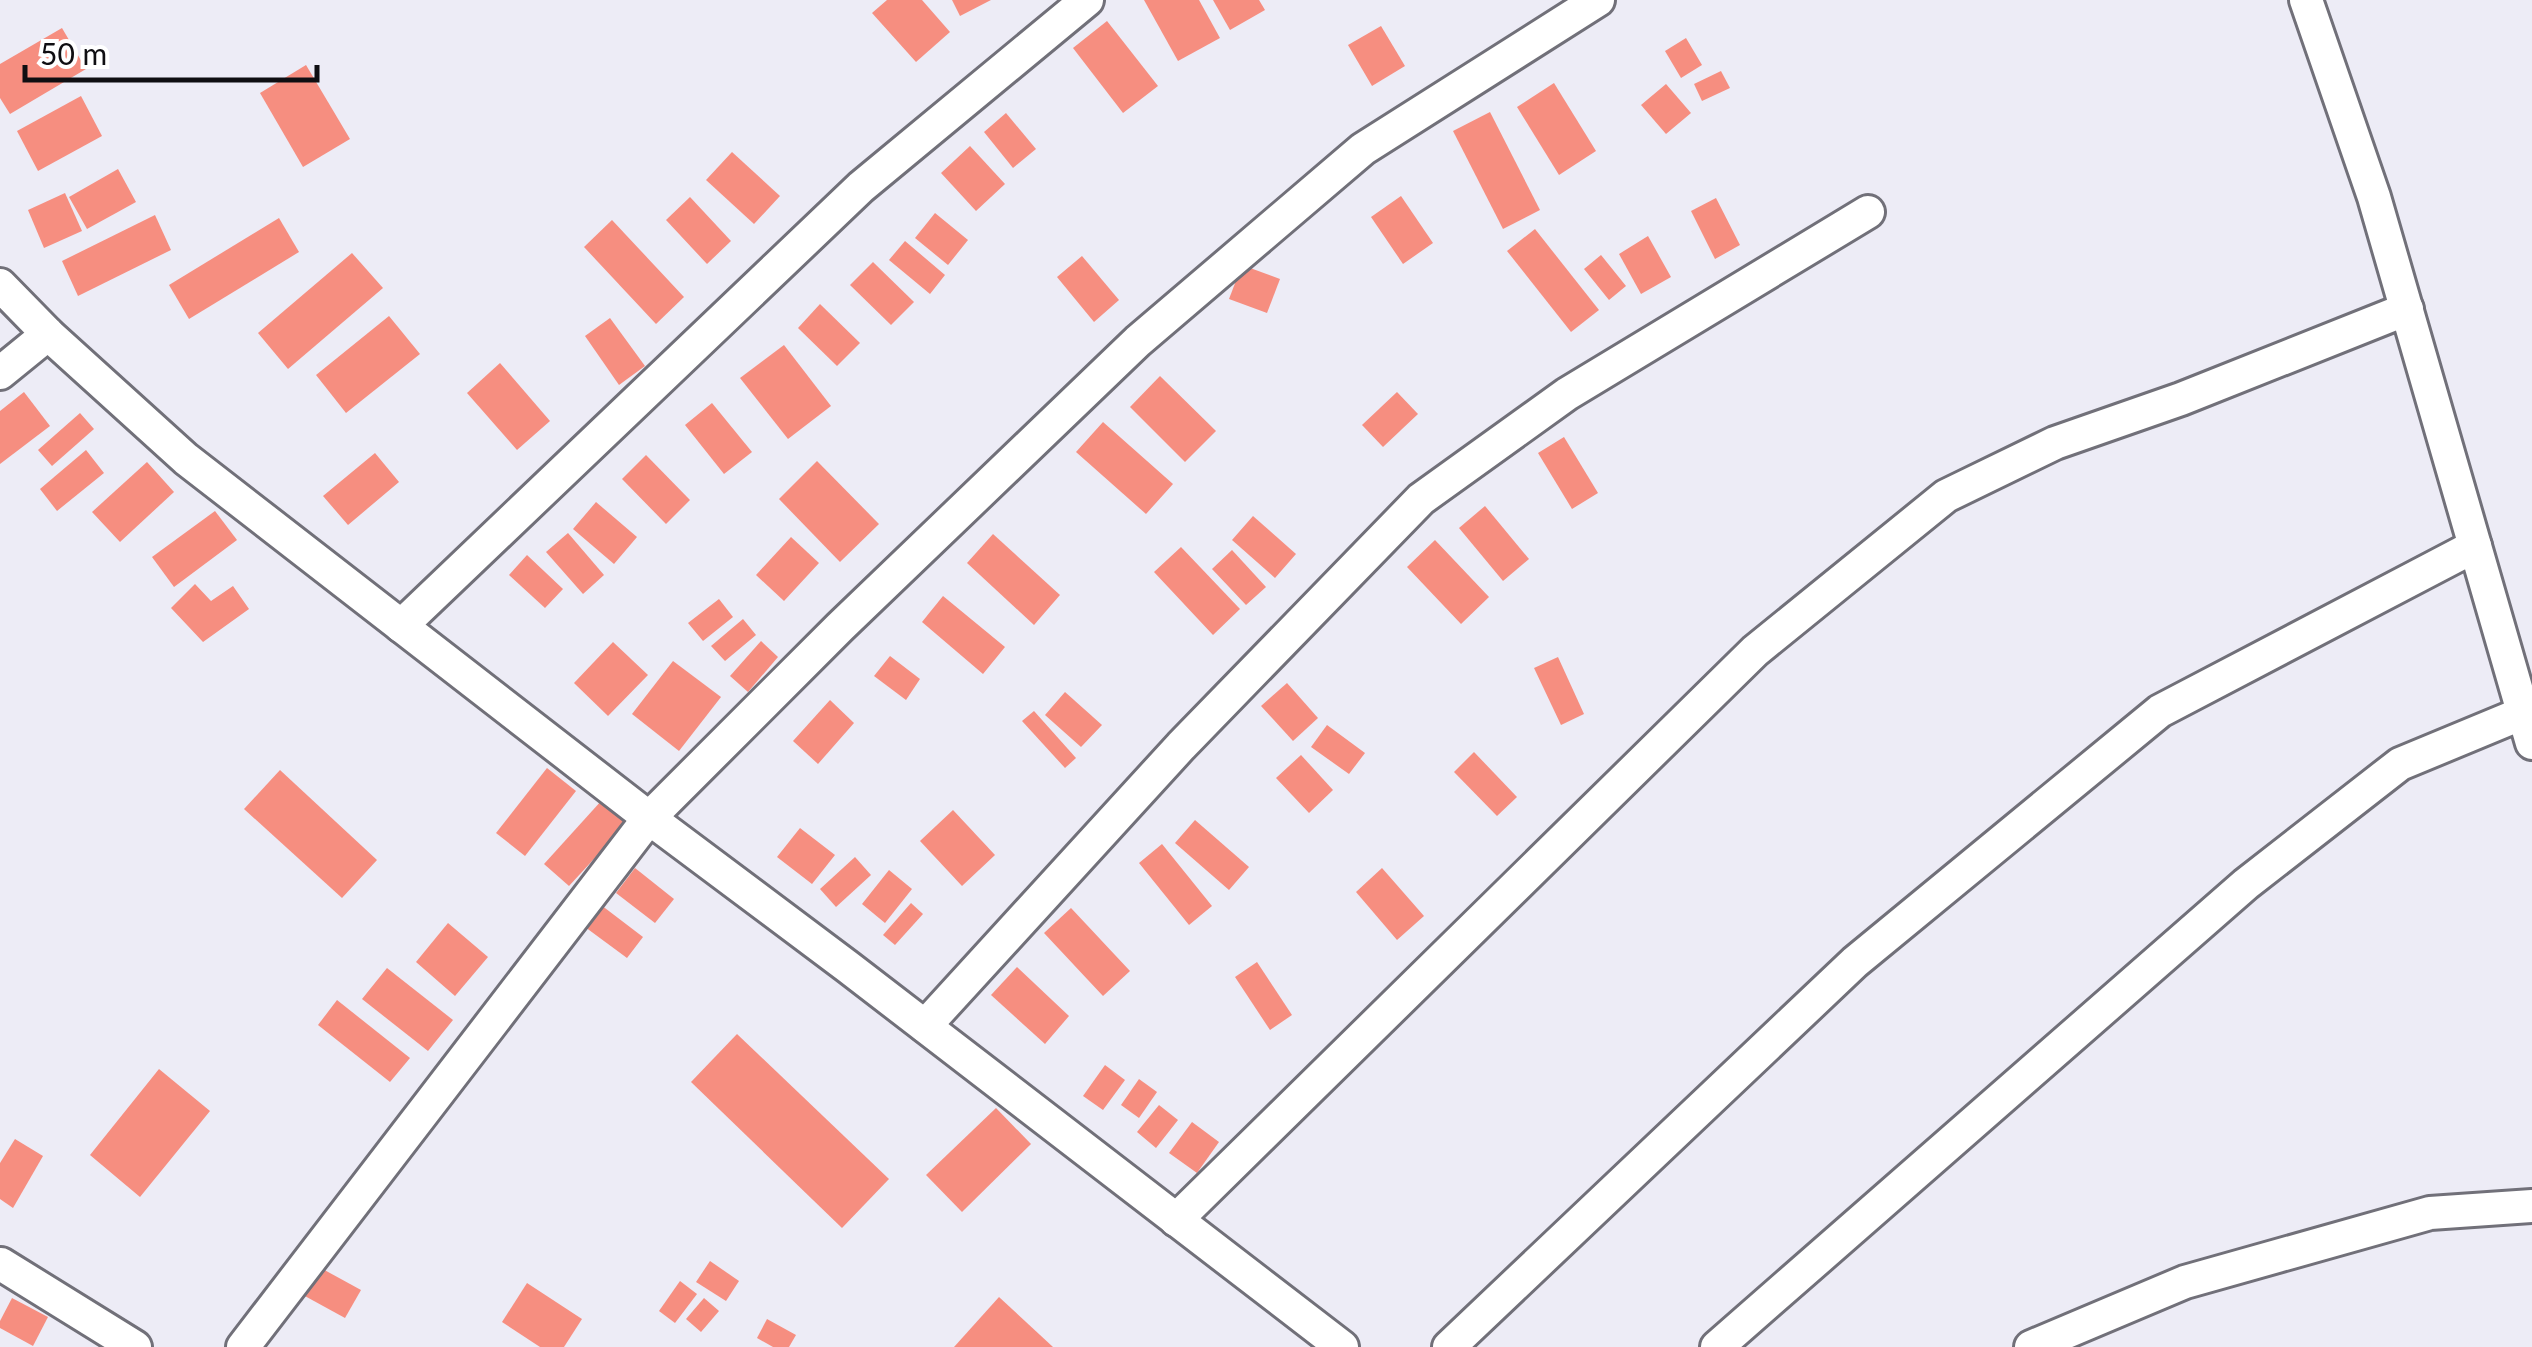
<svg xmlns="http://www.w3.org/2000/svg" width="2532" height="1347" viewBox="0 0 2532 1347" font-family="Lato,sans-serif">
<rect width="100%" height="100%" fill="#edecf6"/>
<g fill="#f68e80">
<path d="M 887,0 L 922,0 L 950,32 L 916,62 L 872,13 Z"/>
<path d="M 952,0 L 991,0 L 960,16 Z"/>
<path d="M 1144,0 L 1199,0 L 1220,38 L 1178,61 Z"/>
<path d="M 1213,0 L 1259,0 L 1265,10 L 1230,30 Z"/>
<path d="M 1107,21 L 1158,86 L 1123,113 L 1073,48 Z"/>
<path d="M 1381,26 L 1405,66 L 1372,86 L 1348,45 Z"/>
<path d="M 62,28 L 86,69 L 10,114 L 0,98 L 0,64 Z"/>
<path d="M 1686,38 L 1702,65 L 1681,78 L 1665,51 Z"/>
<path d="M 306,65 L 350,139 L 303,167 L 260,93 Z"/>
<path d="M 1721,71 L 1730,88 L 1702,101 L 1694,84 Z"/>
<path d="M 1554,83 L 1596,151 L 1559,175 L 1517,107 Z"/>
<path d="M 1666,84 L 1691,113 L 1666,134 L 1641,105 Z"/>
<path d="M 81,96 L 102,136 L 38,171 L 17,131 Z"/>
<path d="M 1490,112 L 1540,210 L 1503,229 L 1453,131 Z"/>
<path d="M 1006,113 L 1036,149 L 1013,168 L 984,132 Z"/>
<path d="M 970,146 L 1005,184 L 976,211 L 941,173 Z"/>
<path d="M 732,152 L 780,196 L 754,224 L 706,180 Z"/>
<path d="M 118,169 L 136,202 L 87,229 L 69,197 Z"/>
<path d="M 65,193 L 82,231 L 44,248 L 28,210 Z"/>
<path d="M 1401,196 L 1433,243 L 1403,264 L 1371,217 Z"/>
<path d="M 690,197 L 731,241 L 707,264 L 666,220 Z"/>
<path d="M 1716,198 L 1740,245 L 1715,259 L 1691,211 Z"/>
<path d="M 935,213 L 968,240 L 948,265 L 915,238 Z"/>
<path d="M 155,215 L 171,250 L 78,296 L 62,261 Z"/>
<path d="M 279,218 L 299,252 L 189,319 L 169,285 Z"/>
<path d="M 612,220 L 684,297 L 656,324 L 584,247 Z"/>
<path d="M 1535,229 L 1599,310 L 1571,332 L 1507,251 Z"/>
<path d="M 1648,236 L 1671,277 L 1641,294 L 1619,254 Z"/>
<path d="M 905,241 L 945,275 L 930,294 L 889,260 Z"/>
<path d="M 352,253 L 383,288 L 288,369 L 258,333 Z"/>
<path d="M 1601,255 L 1626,286 L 1609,300 L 1584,269 Z"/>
<path d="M 1082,256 L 1119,300 L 1094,322 L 1057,277 Z"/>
<path d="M 873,262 L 914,302 L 891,325 L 850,285 Z"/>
<path d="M 1242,265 L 1280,279 L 1267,313 L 1229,299 Z"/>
<path d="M 820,304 L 860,343 L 837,366 L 798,328 Z"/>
<path d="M 389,316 L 420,354 L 346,413 L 316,375 Z"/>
<path d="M 610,318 L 645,366 L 619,385 L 585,336 Z"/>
<path d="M 784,345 L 831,406 L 788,439 L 740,378 Z"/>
<path d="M 500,363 L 550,421 L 517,450 L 467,393 Z"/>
<path d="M 1160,376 L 1216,431 L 1185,462 L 1130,407 Z"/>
<path d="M 24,392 L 50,426 L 0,464 L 0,411 Z"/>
<path d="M 1397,392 L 1418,414 L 1383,447 L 1362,425 Z"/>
<path d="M 712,403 L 752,452 L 724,474 L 685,425 Z"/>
<path d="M 80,413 L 94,429 L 52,466 L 38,450 Z"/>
<path d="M 1103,422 L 1173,484 L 1146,514 L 1076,452 Z"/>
<path d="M 1564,437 L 1598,493 L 1572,509 L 1538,453 Z"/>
<path d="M 86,450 L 104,473 L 57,511 L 40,489 Z"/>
<path d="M 375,453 L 399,482 L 348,525 L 323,496 Z"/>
<path d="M 646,455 L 690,500 L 666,524 L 622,479 Z"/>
<path d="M 817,461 L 879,524 L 840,562 L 779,499 Z"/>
<path d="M 147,462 L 174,492 L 120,542 L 92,512 Z"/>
<path d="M 596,502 L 637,537 L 614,564 L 573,529 Z"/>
<path d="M 1485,506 L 1529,559 L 1503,581 L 1459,528 Z"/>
<path d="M 215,511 L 237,540 L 174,587 L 152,557 Z"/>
<path d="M 1253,516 L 1296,554 L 1275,578 L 1232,540 Z"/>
<path d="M 568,533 L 604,575 L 583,594 L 546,552 Z"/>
<path d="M 993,534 L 1060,595 L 1034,625 L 967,563 Z"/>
<path d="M 791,537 L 819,563 L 784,601 L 756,575 Z"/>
<path d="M 1435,540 L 1489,597 L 1461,624 L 1407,567 Z"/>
<path d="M 1181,547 L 1240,609 L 1213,635 L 1154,572 Z"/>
<path d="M 1232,550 L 1266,587 L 1246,605 L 1212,569 Z"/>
<path d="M 527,555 L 563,589 L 545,608 L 509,575 Z"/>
<path d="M 195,584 L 211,601 L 233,586 L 249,609 L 203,642 L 171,608 Z"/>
<path d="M 943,596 L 1005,647 L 983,674 L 922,622 Z"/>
<path d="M 719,599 L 733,617 L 703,641 L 688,623 Z"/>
<path d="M 743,619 L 756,635 L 725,661 L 711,646 Z"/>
<path d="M 761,641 L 778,657 L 748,692 L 730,676 Z"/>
<path d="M 613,642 L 648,675 L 608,716 L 574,683 Z"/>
<path d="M 890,656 L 920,679 L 906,700 L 874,676 Z"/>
<path d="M 1558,657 L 1584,714 L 1561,725 L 1534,668 Z"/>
<path d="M 673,661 L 721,697 L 679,751 L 632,714 Z"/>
<path d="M 1287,683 L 1318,718 L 1293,741 L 1261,706 Z"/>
<path d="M 1065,692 L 1102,725 L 1081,747 L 1045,715 Z"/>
<path d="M 830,700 L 854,723 L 818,764 L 793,741 Z"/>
<path d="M 1034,711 L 1076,758 L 1065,768 L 1022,721 Z"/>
<path d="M 1327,725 L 1365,753 L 1349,774 L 1311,747 Z"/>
<path d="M 1474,752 L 1517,797 L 1497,816 L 1454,772 Z"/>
<path d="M 1301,755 L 1333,790 L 1309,813 L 1276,778 Z"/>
<path d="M 547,768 L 576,791 L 525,856 L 496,833 Z"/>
<path d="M 280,770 L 377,860 L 342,898 L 244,809 Z"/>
<path d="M 602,800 L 627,823 L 569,886 L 544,864 Z"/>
<path d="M 953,810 L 995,855 L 962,886 L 920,841 Z"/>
<path d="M 1195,820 L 1249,867 L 1229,890 L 1175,843 Z"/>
<path d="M 800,828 L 835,855 L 812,884 L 777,857 Z"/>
<path d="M 1162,844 L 1212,906 L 1189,925 L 1139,863 Z"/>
<path d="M 855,857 L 871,875 L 836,907 L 820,889 Z"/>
<path d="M 635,868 L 674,899 L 655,923 L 616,893 Z"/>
<path d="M 1382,868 L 1424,916 L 1397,940 L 1356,892 Z"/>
<path d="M 889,870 L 912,889 L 885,923 L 862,904 Z"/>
<path d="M 911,903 L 923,914 L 895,945 L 883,935 Z"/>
<path d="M 601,905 L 643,937 L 627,958 L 585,927 Z"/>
<path d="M 1071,908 L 1130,971 L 1103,996 L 1044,933 Z"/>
<path d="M 448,923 L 488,957 L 455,996 L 416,962 Z"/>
<path d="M 1257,962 L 1292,1015 L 1270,1030 L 1235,977 Z"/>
<path d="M 1017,967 L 1069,1016 L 1045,1044 L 991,995 Z"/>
<path d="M 387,968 L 453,1020 L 428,1051 L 362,999 Z"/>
<path d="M 337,1000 L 410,1058 L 390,1082 L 318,1025 Z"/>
<path d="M 737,1034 L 889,1179 L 842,1228 L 691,1082 Z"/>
<path d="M 1105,1065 L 1125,1080 L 1103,1110 L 1083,1096 Z"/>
<path d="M 159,1069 L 210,1111 L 140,1197 L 90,1155 Z"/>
<path d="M 1139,1079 L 1157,1092 L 1139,1118 L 1121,1105 Z"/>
<path d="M 1159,1105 L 1178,1120 L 1156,1148 L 1137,1132 Z"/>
<path d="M 996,1108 L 1031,1144 L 962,1212 L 926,1175 Z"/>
<path d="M 1192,1122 L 1219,1142 L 1197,1173 L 1169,1153 Z"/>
<path d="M 15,1139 L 43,1156 L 13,1208 L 0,1199 L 0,1163 Z"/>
<path d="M 710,1261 L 739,1281 L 726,1301 L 696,1282 Z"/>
<path d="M 319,1267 L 361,1290 L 345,1318 L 303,1295 Z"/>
<path d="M 680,1281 L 697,1294 L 675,1323 L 659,1311 Z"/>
<path d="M 527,1283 L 582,1319 L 564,1347 L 540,1347 L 502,1322 Z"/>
<path d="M 999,1297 L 1053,1347 L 954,1347 Z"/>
<path d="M 12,1298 L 48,1317 L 33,1346 L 0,1328 L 0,1321 Z"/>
<path d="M 704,1298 L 719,1311 L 701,1332 L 686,1319 Z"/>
<path d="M 767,1319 L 796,1335 L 789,1347 L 773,1347 L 757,1338 Z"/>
</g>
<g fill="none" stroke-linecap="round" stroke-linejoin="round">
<defs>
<g id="street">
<path d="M 2306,0 L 2374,197 L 2532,743"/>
<path d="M 0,285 L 48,334 L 186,459 L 649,818 L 848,967 L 1342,1347"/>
<path d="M 0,373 L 48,334"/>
<path d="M 401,626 L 861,187 L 1087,0"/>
<path d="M 925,1026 L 1181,746 L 1421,499 L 1567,394 L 1868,212"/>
<path d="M 1176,1220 L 1755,651 L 1946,496 L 2055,443 L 2181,399 L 2407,309"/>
<path d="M 1,1264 L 135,1347"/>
<path d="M 243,1347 L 649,818 L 840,627 L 1138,341 L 1363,149 L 1598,0"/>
<path d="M 1449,1347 L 1855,962 L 2160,711 L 2475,546"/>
<path d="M 1717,1347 L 2246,884 L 2400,764 L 2523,713"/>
<path d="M 2031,1347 L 2185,1282 L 2430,1213 L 2532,1206"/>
</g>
</defs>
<use href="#street" stroke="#717079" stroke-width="38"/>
<use href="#street" stroke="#fff" stroke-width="32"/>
</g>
<path d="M25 65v15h292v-15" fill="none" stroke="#0f0e12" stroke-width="5"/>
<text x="40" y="65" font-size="30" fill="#0f0e12" stroke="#ffffff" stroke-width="8" paint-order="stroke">50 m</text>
</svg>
